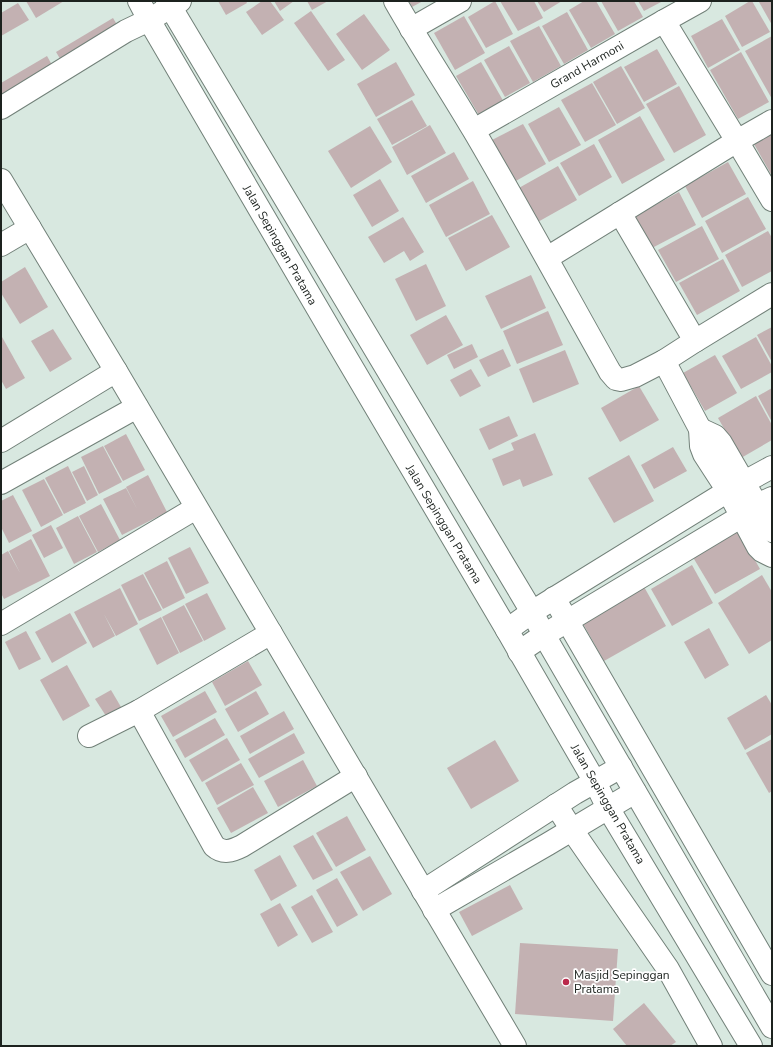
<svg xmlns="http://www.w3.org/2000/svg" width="773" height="1047" viewBox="0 0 773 1047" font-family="'Nunito Sans',sans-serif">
<rect width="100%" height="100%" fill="#d8e8e0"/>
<g fill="#c3b1b2">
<path d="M 26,1 L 64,1 L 36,18 Z"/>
<path d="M 218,1 L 246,1 L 247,3 L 226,15 Z"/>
<path d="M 262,1 L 270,1 L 284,20 L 262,35 L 246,12 Z"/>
<path d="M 274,1 L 294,1 L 280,11 Z"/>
<path d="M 307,1 L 328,1 L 312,10 Z"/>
<path d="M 409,1 L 423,1 L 412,7 Z"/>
<path d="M 495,1 L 513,34 L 486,48 L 468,17 Z"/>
<path d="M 500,1 L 534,1 L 543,18 L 518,31 Z"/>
<path d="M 537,1 L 562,1 L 544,12 Z"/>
<path d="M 584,1 L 596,1 L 615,34 L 591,48 L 569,10 Z"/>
<path d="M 601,1 L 634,1 L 643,17 L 618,31 Z"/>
<path d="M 638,1 L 663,1 L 644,11 Z"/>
<path d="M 750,1 L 752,1 L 770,32 L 742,47 L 725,16 Z"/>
<path d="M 761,1 L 772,1 L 772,25 L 759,2 Z"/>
<path d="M 18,3 L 29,20 L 1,36 L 1,13 Z"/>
<path d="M 311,11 L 345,60 L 328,71 L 294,23 Z"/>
<path d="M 567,12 L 588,50 L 564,64 L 542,26 Z"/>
<path d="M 364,14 L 390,50 L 362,70 L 336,34 Z"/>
<path d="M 464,16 L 485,53 L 455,70 L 434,33 Z"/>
<path d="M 113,18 L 119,28 L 62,62 L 56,52 Z"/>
<path d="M 722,19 L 740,50 L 708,68 L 691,36 Z"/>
<path d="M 539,26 L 561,66 L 533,82 L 510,41 Z"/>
<path d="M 772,36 L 772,99 L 745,51 Z"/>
<path d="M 509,46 L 530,83 L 505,97 L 484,60 Z"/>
<path d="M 657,49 L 677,84 L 644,102 L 624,67 Z"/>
<path d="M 741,52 L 769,102 L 738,119 L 710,70 Z"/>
<path d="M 47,56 L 52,65 L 1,95 L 1,83 Z"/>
<path d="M 396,62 L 415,95 L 376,117 L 357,84 Z"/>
<path d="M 481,62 L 505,104 L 480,117 L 456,76 Z"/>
<path d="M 621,66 L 645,108 L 617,124 L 593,82 Z"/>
<path d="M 592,83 L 616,125 L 585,142 L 561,100 Z"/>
<path d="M 679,86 L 706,135 L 674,153 L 646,104 Z"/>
<path d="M 412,100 L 427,126 L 392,145 L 377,119 Z"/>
<path d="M 559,107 L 581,145 L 549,162 L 528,124 Z"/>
<path d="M 640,116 L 665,160 L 622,184 L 598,140 Z"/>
<path d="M 523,124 L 546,164 L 514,182 L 490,141 Z"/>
<path d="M 430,125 L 446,153 L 407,175 L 392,147 Z"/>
<path d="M 370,126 L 392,162 L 351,188 L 328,151 Z"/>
<path d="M 772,134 L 772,176 L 754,144 Z"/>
<path d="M 594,144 L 612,177 L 579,196 L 560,163 Z"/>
<path d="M 454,152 L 469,179 L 426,203 L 411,176 Z"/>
<path d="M 728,162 L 746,194 L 702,218 L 685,186 Z"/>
<path d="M 558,166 L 577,200 L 536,223 L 517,189 Z"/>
<path d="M 380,179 L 399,211 L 372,227 L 353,195 Z"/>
<path d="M 473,181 L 490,214 L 446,237 L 429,205 Z"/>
<path d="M 679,192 L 696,225 L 652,248 L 635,216 Z"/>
<path d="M 748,197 L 766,229 L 722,253 L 705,221 Z"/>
<path d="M 492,215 L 510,247 L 466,271 L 448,238 Z"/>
<path d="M 403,217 L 424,252 L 410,261 L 404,251 L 384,263 L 368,237 Z"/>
<path d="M 702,226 L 719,259 L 676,282 L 658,250 Z"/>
<path d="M 768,231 L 772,238 L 772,271 L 742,287 L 725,255 Z"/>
<path d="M 723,259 L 740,291 L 697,315 L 679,283 Z"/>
<path d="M 426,264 L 446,306 L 416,321 L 395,279 Z"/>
<path d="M 25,267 L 48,307 L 20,324 L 1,293 L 1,282 Z"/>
<path d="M 531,275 L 546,308 L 501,329 L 485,296 Z"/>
<path d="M 548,311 L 563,345 L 517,364 L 503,331 Z"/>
<path d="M 446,315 L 463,345 L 427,365 L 410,335 Z"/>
<path d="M 772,327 L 772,362 L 757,335 Z"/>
<path d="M 53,329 L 72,359 L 50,372 L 31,341 Z"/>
<path d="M 2,337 L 25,378 L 6,389 L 1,380 L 1,338 Z"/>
<path d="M 756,337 L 772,366 L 772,372 L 741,389 L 722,356 Z"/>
<path d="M 472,344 L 478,357 L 454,369 L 447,355 Z"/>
<path d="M 503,349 L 511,366 L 488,377 L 479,360 Z"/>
<path d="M 565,350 L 579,384 L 533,403 L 519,369 Z"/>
<path d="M 715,355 L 737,393 L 705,411 L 683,373 Z"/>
<path d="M 471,369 L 481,386 L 460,397 L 450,380 Z"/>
<path d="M 639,386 L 659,420 L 620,442 L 601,408 Z"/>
<path d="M 772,388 L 772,422 L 758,396 Z"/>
<path d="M 756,396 L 772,425 L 772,440 L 741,458 L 718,418 Z"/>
<path d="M 509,416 L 518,436 L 489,450 L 479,429 Z"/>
<path d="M 535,433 L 553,475 L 523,487 L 520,479 L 503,486 L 492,459 L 514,450 L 511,443 Z"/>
<path d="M 126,434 L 145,470 L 123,481 L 104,446 Z"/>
<path d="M 103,446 L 122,482 L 99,494 L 81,457 Z"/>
<path d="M 673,447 L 687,471 L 654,489 L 641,465 Z"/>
<path d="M 629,455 L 654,501 L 614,523 L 588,478 Z"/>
<path d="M 68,466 L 86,503 L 64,514 L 45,478 Z"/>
<path d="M 84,466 L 98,495 L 87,501 L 72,472 Z"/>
<path d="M 148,475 L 167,512 L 122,535 L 103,499 L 126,488 L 137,509 L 126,487 Z"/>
<path d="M 44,479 L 63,515 L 41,527 L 22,490 Z"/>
<path d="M 13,495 L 32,531 L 9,543 L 1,527 L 1,501 Z"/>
<path d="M 101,504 L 120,540 L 98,552 L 79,516 Z"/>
<path d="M 78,516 L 97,552 L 74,564 L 56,528 Z"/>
<path d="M 51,525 L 63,548 L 44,558 L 32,535 Z"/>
<path d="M 737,528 L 760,569 L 715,594 L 691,554 Z"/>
<path d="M 31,539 L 50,576 L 4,599 L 1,593 L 1,555 L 8,551 L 20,573 L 9,551 Z"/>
<path d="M 190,547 L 209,583 L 186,594 L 168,558 Z"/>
<path d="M 167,561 L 185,598 L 163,609 L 144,573 Z"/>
<path d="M 692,565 L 713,603 L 672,626 L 651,589 Z"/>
<path d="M 143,574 L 162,610 L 139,621 L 121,585 Z"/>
<path d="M 762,575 L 772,592 L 772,640 L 749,654 L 718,603 Z"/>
<path d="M 643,585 L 666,626 L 604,661 L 581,620 Z"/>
<path d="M 120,588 L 138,624 L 116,636 L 104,614 L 115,636 L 93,648 L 74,612 Z"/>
<path d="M 207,593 L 226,629 L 204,641 L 185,604 Z"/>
<path d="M 184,605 L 203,641 L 180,653 L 162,617 Z"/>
<path d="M 70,613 L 87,643 L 52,663 L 35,632 Z"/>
<path d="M 161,617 L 179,653 L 157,665 L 139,629 Z"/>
<path d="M 709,628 L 729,665 L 705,679 L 684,642 Z"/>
<path d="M 26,631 L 41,659 L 19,670 L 5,642 Z"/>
<path d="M 248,661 L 262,685 L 225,706 L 212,682 Z"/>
<path d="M 67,665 L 90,706 L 63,721 L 40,680 Z"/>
<path d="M 111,690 L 121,707 L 106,716 L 95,699 Z"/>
<path d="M 205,691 L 217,712 L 173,737 L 161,716 Z"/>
<path d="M 256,691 L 269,714 L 238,732 L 225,709 Z"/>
<path d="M 766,695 L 772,705 L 772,734 L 745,750 L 727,718 Z"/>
<path d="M 284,711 L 294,729 L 250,754 L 240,736 Z"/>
<path d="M 215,718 L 225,735 L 185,758 L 175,740 Z"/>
<path d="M 294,733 L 305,753 L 259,778 L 248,759 Z"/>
<path d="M 227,738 L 240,760 L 202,782 L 189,760 Z"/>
<path d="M 772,739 L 772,791 L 769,793 L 746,753 Z"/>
<path d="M 495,740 L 519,781 L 471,809 L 447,768 Z"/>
<path d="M 303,760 L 317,786 L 278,807 L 264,781 Z"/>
<path d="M 241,763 L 254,785 L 217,805 L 205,783 Z"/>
<path d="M 253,787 L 268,813 L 231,833 L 217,808 Z"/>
<path d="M 347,816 L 366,850 L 336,867 L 316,833 Z"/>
<path d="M 313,835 L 333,870 L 313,880 L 293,846 Z"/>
<path d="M 280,855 L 297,886 L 271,901 L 254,870 Z"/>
<path d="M 370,856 L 392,894 L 363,911 L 340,872 Z"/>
<path d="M 337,878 L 358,915 L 337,927 L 316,890 Z"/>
<path d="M 510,885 L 523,909 L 472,936 L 459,912 Z"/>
<path d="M 312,895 L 333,932 L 312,943 L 291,907 Z"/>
<path d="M 280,903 L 298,935 L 278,947 L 260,914 Z"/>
<path d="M 520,943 L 618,949 L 613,1021 L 515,1014 Z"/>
<path d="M 644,1003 L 676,1042 L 670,1046 L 627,1046 L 613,1029 Z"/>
</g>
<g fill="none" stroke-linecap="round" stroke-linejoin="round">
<defs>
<g id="minor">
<path d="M 395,1 C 420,45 448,87 474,131 C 521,211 565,292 610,372 L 616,379 L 621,380 L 635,376 L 664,361 L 695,341 L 772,294"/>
<path d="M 664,21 L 737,141 L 772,200"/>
<path d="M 411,29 L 460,1"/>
<path d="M 1,108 L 126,31 L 149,20 L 180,1"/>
<path d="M 474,130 L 664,21 L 700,1"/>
<path d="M 1,180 L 116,371 L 515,1046"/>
<path d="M 620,213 L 695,341"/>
<path d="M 1,245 L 30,228"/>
<path d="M 547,258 L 737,141 L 772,121"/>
<path d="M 664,361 L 700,429 L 701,446 L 704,454 L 728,491 L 758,547 L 762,551 L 772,556"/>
<path d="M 700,429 L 715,436 L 721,443 L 772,531"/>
<path d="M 1,441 L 116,371"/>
<path d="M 1,483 L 137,407"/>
<path d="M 554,598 L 772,974"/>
<path d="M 1,624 L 196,508"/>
<path d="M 507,630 L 532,612 L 728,491 L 772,467"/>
<path d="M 519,652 L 544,635 L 742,516 L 757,505 L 772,498"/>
<path d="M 139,711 L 214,846 C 223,854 232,851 242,846 L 356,776"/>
<path d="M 89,736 L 139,711 L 271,633"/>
<path d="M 556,805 L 572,830 L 668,969 L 711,1046"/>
<path d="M 423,891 L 575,793 L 621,767"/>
<path d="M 434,910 L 548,844 L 635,792"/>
</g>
<g id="tertiary">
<path d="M 139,1 L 149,20 L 336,340 L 507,630 L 595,782 L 608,808 L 751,1046"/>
<path d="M 167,1 L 532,612 L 544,635 L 772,1027"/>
</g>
</defs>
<use href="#minor" stroke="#728179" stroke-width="24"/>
<use href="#tertiary" stroke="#728179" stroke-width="24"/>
<use href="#minor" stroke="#fff" stroke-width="22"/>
<use href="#tertiary" stroke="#fff" stroke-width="22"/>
</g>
<circle fill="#ba294b" stroke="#fff" stroke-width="1.5" cx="566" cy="982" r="4"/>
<g text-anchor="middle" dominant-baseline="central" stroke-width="3.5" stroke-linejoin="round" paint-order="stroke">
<g font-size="12" fill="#1c221e" stroke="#fff">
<text transform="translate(587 65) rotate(-30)">Grand Harmoni</text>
<text transform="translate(280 245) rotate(60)">Jalan Sepinggan Pratama</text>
<text transform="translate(444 524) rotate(59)">Jalan Sepinggan Pratama</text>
<text transform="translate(608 804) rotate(60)">Jalan Sepinggan Pratama</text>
</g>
<g font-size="12" fill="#1c221e" stroke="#fff" text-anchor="start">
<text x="574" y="975">Masjid Sepinggan<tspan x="574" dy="14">Pratama</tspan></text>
</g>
</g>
<rect width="773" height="1047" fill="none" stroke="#1c221e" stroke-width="4"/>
</svg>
